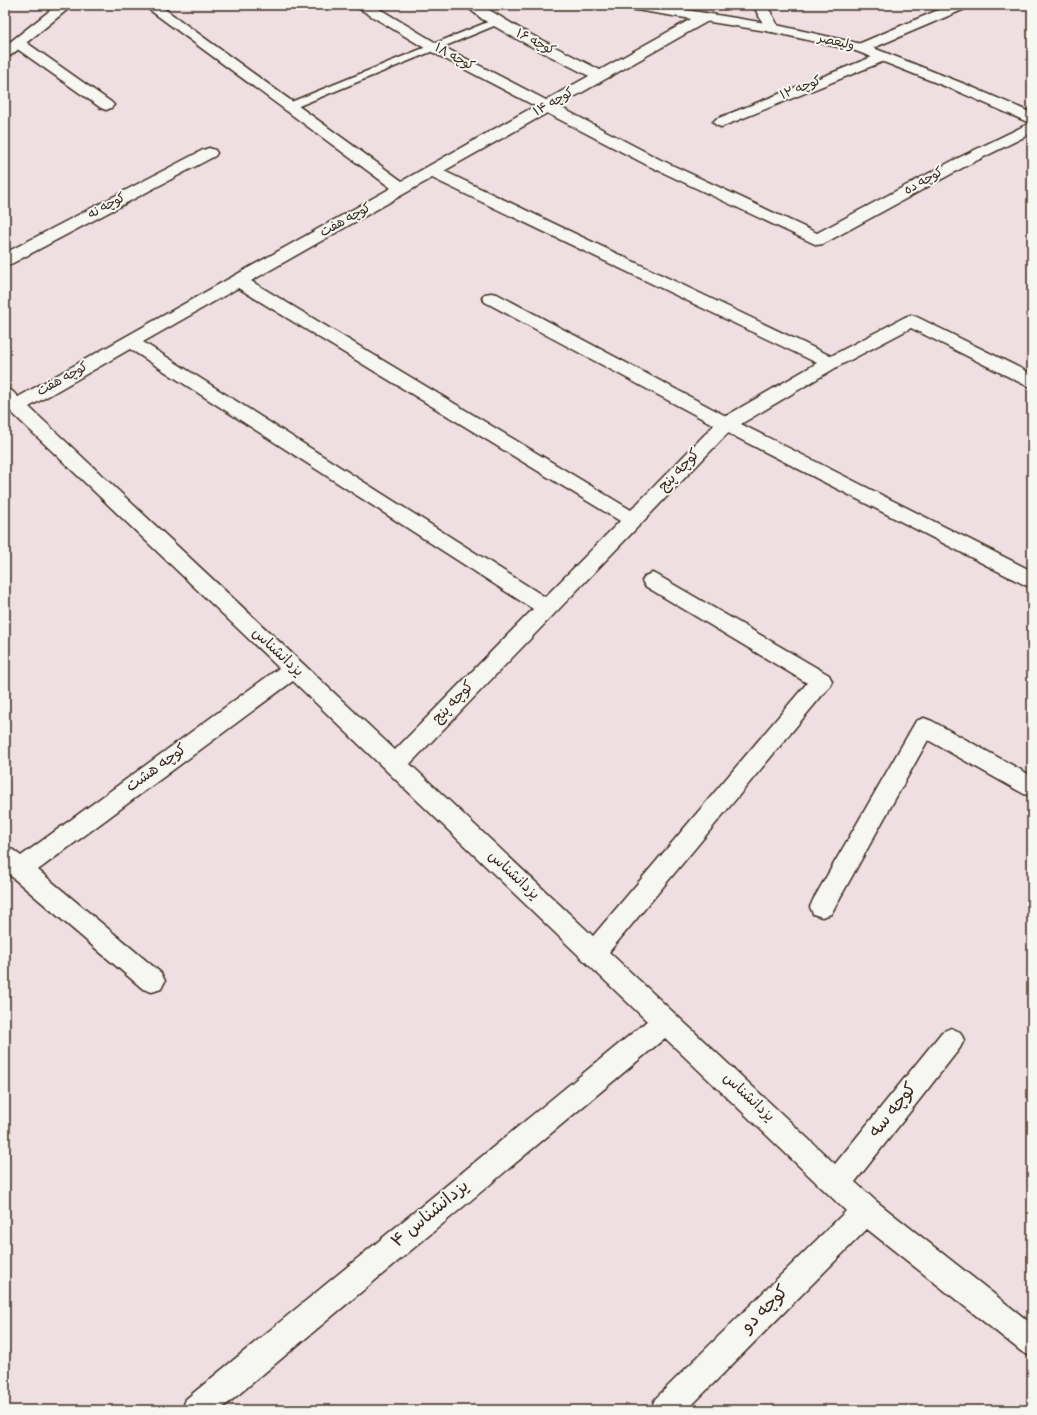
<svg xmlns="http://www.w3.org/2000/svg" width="1037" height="1415" viewBox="0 0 1037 1415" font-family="'Gochi Hand','Playpen Sans Arabic',sans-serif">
<rect width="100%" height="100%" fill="#f0dfe2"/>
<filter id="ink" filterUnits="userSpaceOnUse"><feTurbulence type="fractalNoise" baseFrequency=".025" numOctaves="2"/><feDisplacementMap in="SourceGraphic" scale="8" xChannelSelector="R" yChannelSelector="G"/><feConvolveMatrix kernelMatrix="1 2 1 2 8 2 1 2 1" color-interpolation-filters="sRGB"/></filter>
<g filter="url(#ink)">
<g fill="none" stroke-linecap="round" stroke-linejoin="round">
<defs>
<path id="service" d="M 495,19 L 500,22 L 499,24 L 294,108 L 290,109 L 284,106 L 286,104 Z"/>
<g id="minor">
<path d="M 143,5 L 159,5 L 402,181 L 535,106 L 428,50 L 358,8 L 356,5 L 373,5 L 438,44 L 546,100 L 589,76 L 513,37 L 482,19 L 465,5 L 481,5 L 524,31 L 600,70 L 700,14 L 705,13 L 710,14 L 712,17 L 710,20 L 558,106 L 659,159 L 817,233 L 952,161 L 1032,122 L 1032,133 L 964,167 L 823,244 L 817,245 L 647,165 L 547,113 L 444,171 L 831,356 L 905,317 L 911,315 L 917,317 L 1032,374 L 1032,387 L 1025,385 L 911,328 L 837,367 L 741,424 L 1032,571 L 1032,588 L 1025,585 L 728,433 L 410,764 L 593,936 L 807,683 L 645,586 L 642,581 L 645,576 L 652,573 L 659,576 L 829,675 L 832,681 L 829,687 L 609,952 L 835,1164 L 942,1032 L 951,1028 L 960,1032 L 964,1040 L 960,1048 L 855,1182 L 876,1201 L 1032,1324 L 1032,1357 L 1022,1352 L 867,1229 L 687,1410 L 651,1410 L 655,1399 L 846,1211 L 665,1038 L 220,1410 L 182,1410 L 186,1399 L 647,1021 L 293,681 L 38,870 L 161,973 L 165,981 L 161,989 L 152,992 L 143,989 L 5,871 L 5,847 L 13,850 L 21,856 L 279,668 L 9,410 L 5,406 L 5,389 L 12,391 L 18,397 L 391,188 ZM 432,178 L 817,363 L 726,416 L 497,294 L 491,293 L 485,294 L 482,298 L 485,302 L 714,425 L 631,510 L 251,281 ZM 238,288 L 620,521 L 545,597 L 143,342 ZM 130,349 L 533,609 L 395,750 L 29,407 Z"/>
<path d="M 753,5 L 767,5 L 779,28 L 777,31 L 772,32 L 767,31 Z"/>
<path d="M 950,5 L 969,5 L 967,8 L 866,51 L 861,52 L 856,51 L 854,48 L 856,45 Z"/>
<path d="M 18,39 L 23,40 L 111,102 L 114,105 L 111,108 L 106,110 L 101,108 L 13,46 L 11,43 L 13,40 Z"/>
<path d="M 882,53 L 887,54 L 889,57 L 887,60 L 726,125 L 721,127 L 716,125 L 713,122 L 716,119 Z"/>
<path d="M 209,148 L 215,150 L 217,153 L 215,156 L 11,264 L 5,265 L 5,253 L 203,150 Z"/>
<path d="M 924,718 L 932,721 L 1032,776 L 1032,796 L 1024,794 L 928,740 L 831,914 L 822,917 L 813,914 L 810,907 L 813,900 L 916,721 Z"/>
</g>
<g id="tertiary">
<path d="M 57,5 L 73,5 L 10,56 L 5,57 L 5,46 Z"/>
<path d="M 623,5 L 656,5 L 772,24 L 866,45 L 967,85 L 1032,113 L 1032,124 L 957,91 L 856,51 L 772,32 L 630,9 L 625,8 Z"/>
</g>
</defs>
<use href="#service" stroke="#3b2a1e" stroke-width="3"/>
<use href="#minor" stroke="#3b2a1e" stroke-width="3"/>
<use href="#tertiary" stroke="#3b2a1e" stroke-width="3"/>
<use href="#service" fill="#f6f6f2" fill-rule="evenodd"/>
<use href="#minor" fill="#f6f6f2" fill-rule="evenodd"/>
<use href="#tertiary" fill="#f6f6f2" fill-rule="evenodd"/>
</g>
</g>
<g text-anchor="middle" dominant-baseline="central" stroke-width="4" stroke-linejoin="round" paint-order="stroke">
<g font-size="13" fill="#3b2a1e" stroke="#f6f6f2">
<text transform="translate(535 43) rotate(27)">کوچه ۱۶</text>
<text transform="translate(836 43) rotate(13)">ولیعصر</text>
<text transform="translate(454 58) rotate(28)">کوچه ۱۸</text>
<text transform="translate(801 89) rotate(-22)">کوچه ۱۲</text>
<text transform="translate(554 103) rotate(-30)">کوچه ۱۴</text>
<text transform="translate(924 182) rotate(-29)">کوچه ده</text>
<text transform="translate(107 207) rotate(-28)">کوچه نه</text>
<text transform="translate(346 221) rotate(-29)">کوچه هفت</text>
<text transform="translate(63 380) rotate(-29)">کوچه هفت</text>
</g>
<g font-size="15" fill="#3b2a1e" stroke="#f6f6f2">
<text transform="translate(680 471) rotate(-46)">کوچه پنج</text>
<text transform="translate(277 653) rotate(43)">یزدانشناس</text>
<text transform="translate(454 703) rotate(-46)">کوچه پنج</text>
<text transform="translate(157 769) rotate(-36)">کوچه هشت</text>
<text transform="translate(513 876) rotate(43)">یزدانشناس</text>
<text transform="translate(748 1098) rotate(43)">یزدانشناس</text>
</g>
<g font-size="18" fill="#3b2a1e" stroke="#f6f6f2">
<text transform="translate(894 1111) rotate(-51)">کوچه سه</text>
<text transform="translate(431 1215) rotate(-40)">یزدانشناس ۴</text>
<text transform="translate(766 1310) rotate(-45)">کوچه دو</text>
</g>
</g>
<rect width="1037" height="1415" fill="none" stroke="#f6f6f2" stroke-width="20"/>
<rect x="10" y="10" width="1017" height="1395" fill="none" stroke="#3b2a1e" stroke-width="1.5" filter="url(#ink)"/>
</svg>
